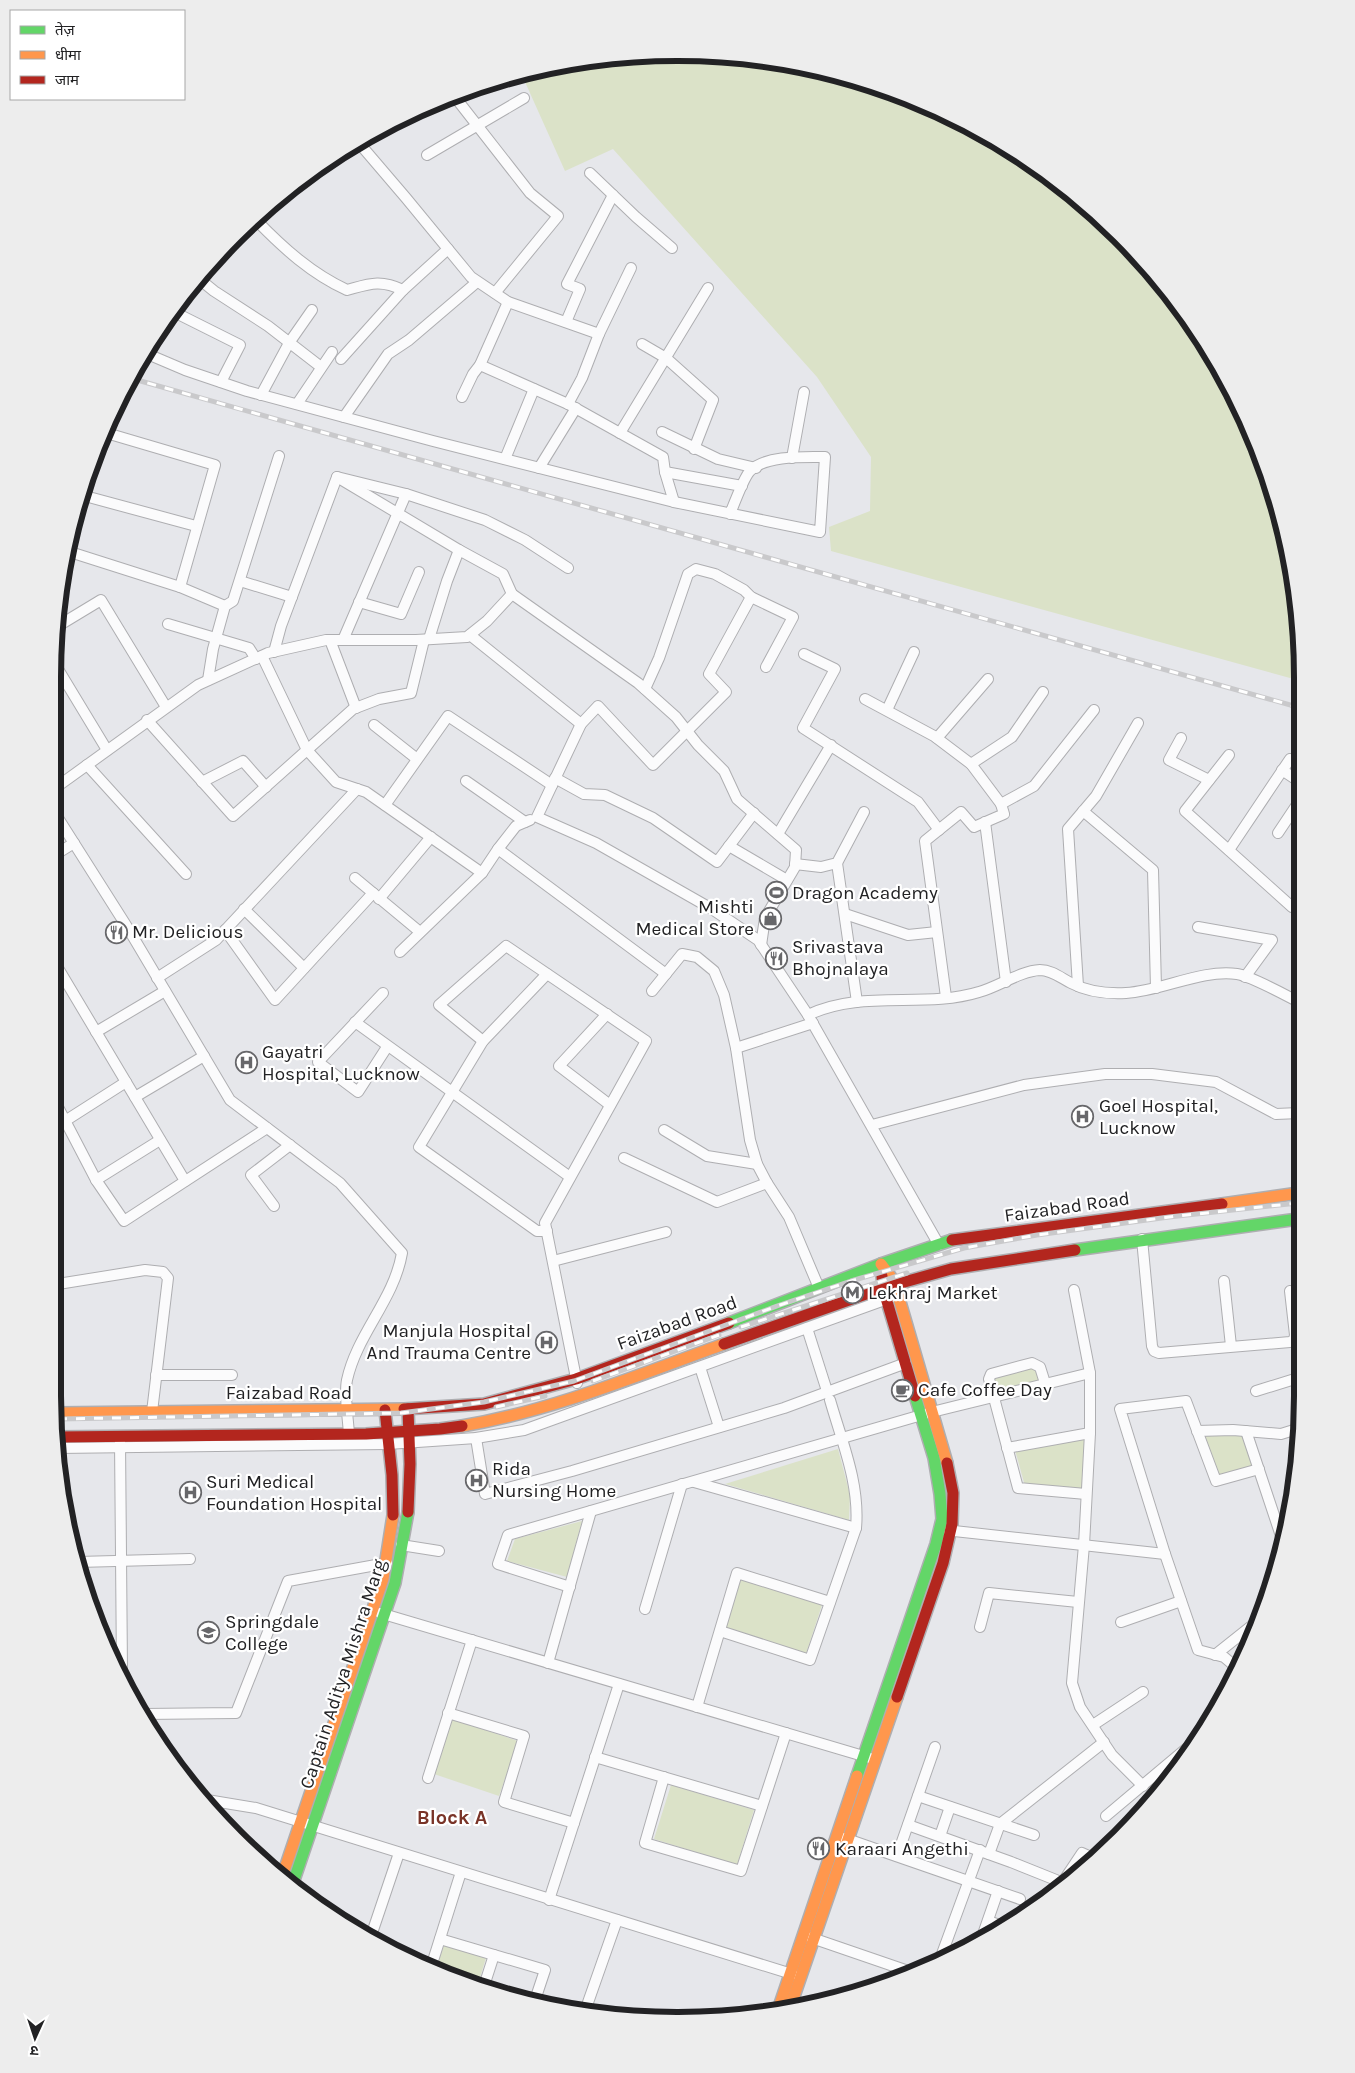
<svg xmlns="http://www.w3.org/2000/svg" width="1355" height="2073" viewBox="0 0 1355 2073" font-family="Karla,'Noto Sans Devanagari',sans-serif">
<rect width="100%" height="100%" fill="#e6e7eb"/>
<g fill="#dbe2c8">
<path d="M 636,54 L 759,58 L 878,86 L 990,136 L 1089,207 L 1174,297 L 1238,401 L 1281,516 L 1301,637 L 1301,681 L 831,551 L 829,527 L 870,511 L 871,457 L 817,377 L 613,149 L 565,171 L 521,73 Z"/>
<path d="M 1037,1367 L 1040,1382 L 997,1392 L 994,1378 Z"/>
<path d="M 1202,1433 L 1244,1433 L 1256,1467 L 1218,1479 Z"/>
<path d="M 1086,1437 L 1083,1491 L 1025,1486 L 1015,1450 Z"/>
<path d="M 838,1449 L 850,1495 L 849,1520 L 725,1484 Z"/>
<path d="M 582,1521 L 567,1577 L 507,1561 L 515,1539 Z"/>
<path d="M 741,1579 L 822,1605 L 806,1654 L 725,1628 Z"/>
<path d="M 452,1719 L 518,1741 L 499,1796 L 434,1774 Z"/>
<path d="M 671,1785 L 754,1810 L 737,1865 L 654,1839 Z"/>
<path d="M 444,1945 L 486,1958 L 477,1987 L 436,1969 Z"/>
</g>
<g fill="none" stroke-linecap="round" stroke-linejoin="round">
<defs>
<g id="street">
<path d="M 455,97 L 530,193 L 558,216 L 495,293"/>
<path d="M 359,143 L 406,198 L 471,277 L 508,302 L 599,334"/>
<path d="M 427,155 L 524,98"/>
<path d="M 590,173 L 636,217 L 672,248"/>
<path d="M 256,220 C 283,248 312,274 347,290 C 369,284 380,279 403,290 L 448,249"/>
<path d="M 198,278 L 214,291 L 268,326 L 321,367"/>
<path d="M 174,312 L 240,345 L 221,382"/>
<path d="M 566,322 L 580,289 L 567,284 L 613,195"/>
<path d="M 642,344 L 666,358 L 713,400 L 694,449"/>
<path d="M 145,353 L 185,370 L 247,391 L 433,441 L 674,502 L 820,532 L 825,457 C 805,457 765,455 750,471 C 744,477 734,504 730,514"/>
<path d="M 341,359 L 403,290"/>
<path d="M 480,365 L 568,404 L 663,457 L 665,472 L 674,502"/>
<path d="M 261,395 L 289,343 L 312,310"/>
<path d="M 462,397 L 473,374 L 480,365 L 508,302"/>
<path d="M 297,404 L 332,352"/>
<path d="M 568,404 L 582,378 L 599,334 L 631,268"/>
<path d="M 344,417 L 388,354 L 409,340 L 477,282"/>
<path d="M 103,432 L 215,465 L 180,587"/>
<path d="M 662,432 L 718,459 L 756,468"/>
<path d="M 620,433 L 708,288"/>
<path d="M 792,458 L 804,392"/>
<path d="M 505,459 L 534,389"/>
<path d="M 539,468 L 576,408"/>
<path d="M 665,472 L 742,486"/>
<path d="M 337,477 L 459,550 L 503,574 L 512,594 L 638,683 L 676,717 L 698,745 L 724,771 L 737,799 L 796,850 L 795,867 L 765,918 L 761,945"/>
<path d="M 85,496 L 196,526"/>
<path d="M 70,552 L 180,587 L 225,606"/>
<path d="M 240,581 L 292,597"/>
<path d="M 751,597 L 709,674 L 726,692 L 653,765 L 598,706 L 581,724 L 537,817 L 596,843 L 712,909 L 758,940 L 808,1015 L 939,1245"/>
<path d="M 359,602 L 401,614 L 419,572"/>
<path d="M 168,624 L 249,648 L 256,659"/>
<path d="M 58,626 L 101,600 L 166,707"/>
<path d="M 470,635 L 581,724"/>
<path d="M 429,639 L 447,581 L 459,550"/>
<path d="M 330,640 L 356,708"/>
<path d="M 343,640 L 406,494 L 485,520 L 525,540 L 568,568"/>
<path d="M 274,652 L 281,626 L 337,477 L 406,494"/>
<path d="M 804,654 L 835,669 L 803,728 L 918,802 L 939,830"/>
<path d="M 262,656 L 307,750 L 336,782 L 366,792 L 482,873"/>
<path d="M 58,669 L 107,750"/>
<path d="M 208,680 L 213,649 L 225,606 L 233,601 L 279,456"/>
<path d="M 645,689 L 659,658 L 688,574 L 696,569 L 715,574 L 744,590 L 751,597 L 793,617 L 766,667"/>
<path d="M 865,699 L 934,736 L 971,764 L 1001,804 L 1004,814 L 974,827 L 961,812 L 925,841 L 946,997"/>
<path d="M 887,710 L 914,652"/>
<path d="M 147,720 L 233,816 L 353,709 L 379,699 L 411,693 L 424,640"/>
<path d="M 374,725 L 417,759"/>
<path d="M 937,738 L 988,679"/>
<path d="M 1181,738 L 1169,760 L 1209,780"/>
<path d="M 1229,755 L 1185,811 L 1292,907 L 1300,897"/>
<path d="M 971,764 L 1012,737 L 1043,692"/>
<path d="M 87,765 L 186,874"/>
<path d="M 1282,770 L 1300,782"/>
<path d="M 555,778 L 584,794 L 605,795 L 653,818 L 717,862 L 754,813"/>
<path d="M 466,781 L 525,822"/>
<path d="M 202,782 L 243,761 L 266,787"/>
<path d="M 58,786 L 198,685 L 268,653 L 326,640 L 416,640 L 467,637 L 487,621 L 512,594"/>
<path d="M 1001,804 L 1034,786 L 1094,710"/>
<path d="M 385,805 L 448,716 L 552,785"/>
<path d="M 1083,811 L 1153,870 L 1156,988"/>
<path d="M 58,818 L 129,930 L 230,1100 L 340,1183 L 402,1253 C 394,1300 357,1334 347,1380 C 344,1394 348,1418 349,1434"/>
<path d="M 985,822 L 1006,982"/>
<path d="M 1278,833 L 1300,800"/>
<path d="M 778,834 L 831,745"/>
<path d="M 729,846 L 787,880"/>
<path d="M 498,849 L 516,826 L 530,820"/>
<path d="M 1229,850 L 1290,759"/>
<path d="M 58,853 L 74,843"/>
<path d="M 837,863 L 857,1002"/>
<path d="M 795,864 L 821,867 L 837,863 L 864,812"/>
<path d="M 355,878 L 420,932"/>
<path d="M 379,899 L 431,837"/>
<path d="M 244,909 L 304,968"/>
<path d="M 845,914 L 908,935 L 937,932"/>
<path d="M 1198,927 L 1272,940 L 1245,977"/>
<path d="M 225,930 L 275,1000 L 373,893"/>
<path d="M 400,952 L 482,873 L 498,849 L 666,974"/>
<path d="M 58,968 L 185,1181"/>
<path d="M 157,978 L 216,940 L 357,789"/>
<path d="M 1078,986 L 1068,829 L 1096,796 L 1138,723"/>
<path d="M 652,991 L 682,954 L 697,957 L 714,971 L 724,995 L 736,1048 L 750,1140 L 757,1164 L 767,1183 L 789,1217 L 819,1288"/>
<path d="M 383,993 L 318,1062 L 358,1092 L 387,1047"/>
<path d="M 607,1014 L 559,1066 L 610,1105"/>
<path d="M 808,1015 C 862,989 924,1009 979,992 C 998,987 1020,971 1040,970 C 1052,970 1061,978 1071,983 C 1088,992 1107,994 1126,993 C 1162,991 1201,969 1237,974 C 1251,976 1285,995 1299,1002"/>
<path d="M 355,1022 L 570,1177"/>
<path d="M 96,1032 L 165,991"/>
<path d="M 483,1041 L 439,1005 L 506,946 L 646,1041 L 545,1223 L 577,1383"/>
<path d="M 736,1048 L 813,1023"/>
<path d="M 135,1097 L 204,1056"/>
<path d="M 58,1107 L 96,1180 L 124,1221 L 267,1128"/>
<path d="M 65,1121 L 126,1082"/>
<path d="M 872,1125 L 1024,1085 L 1105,1074 L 1152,1074 L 1216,1082 L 1276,1114 L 1299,1113"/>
<path d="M 664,1130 L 707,1156 L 757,1164"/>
<path d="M 624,1158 L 717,1202 L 767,1183"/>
<path d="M 96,1180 L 160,1140"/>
<path d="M 274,1206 L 251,1175 L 290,1145"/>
<path d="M 547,1231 L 537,1231 L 419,1147 L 483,1041 L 547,974"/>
<path d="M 1142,1239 L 1152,1346 L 1154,1351 L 1159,1353 L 1290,1342 L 1294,1340 L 1295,1335 L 1290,1291"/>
<path d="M 553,1261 L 666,1232"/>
<path d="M 1224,1281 L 1231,1346"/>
<path d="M 58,1284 L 145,1270 L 163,1272 L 168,1278 L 152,1412"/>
<path d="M 1074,1290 L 1090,1373 L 1090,1433 L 1084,1545 L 1072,1683 L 1080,1707 L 1112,1755 L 1143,1786"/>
<path d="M 807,1328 L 827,1391"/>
<path d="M 700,1367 L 719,1427"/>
<path d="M 156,1375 L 232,1375"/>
<path d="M 1045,1383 L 1040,1367 L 1032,1363 L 991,1374 L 989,1379 L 1018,1488 L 1086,1494"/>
<path d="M 1256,1391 L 1298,1378"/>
<path d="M 1197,1431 L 1233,1430 L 1281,1434 L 1297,1429"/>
<path d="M 1246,1431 L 1281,1536"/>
<path d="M 476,1438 L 485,1494 L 572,1471 L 784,1408 L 906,1363"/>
<path d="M 120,1441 L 122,1670"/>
<path d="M 58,1448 L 388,1444 L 476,1438 L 524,1430 L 890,1298"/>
<path d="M 1007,1448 L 1090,1433"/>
<path d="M 694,1482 L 856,1528"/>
<path d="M 945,1530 L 1165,1554"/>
<path d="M 401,1545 L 439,1551"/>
<path d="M 78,1562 L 190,1559"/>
<path d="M 570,1587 L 498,1564 L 508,1535 L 932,1412 L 1090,1373"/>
<path d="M 645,1609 L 682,1484"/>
<path d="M 380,1613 L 870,1758"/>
<path d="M 1121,1622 L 1181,1601"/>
<path d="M 980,1627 L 989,1593 L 1078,1602"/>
<path d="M 720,1631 L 810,1660 L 856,1528 C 860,1484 842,1442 830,1400"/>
<path d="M 1215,1655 L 1259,1620"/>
<path d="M 548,1663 L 591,1511"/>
<path d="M 1237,1668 L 1224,1657 L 1198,1650 L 1165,1554 L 1120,1409 L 1186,1401 L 1216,1481 L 1259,1469"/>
<path d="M 697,1707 L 737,1573 L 830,1602"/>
<path d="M 448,1713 L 524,1736 L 504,1802 L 574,1823"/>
<path d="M 144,1714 L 236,1713 L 288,1581 L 387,1563"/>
<path d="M 1093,1725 L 1143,1692"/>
<path d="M 595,1757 L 762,1806"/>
<path d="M 664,1777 L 645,1843 L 741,1871 L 786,1733"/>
<path d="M 428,1778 L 472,1640"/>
<path d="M 918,1796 L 1034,1835"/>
<path d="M 201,1799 L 256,1808 L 795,1975"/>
<path d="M 1106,1816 L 1200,1737"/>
<path d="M 908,1825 L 1011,1862 L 1056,1880 L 1060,1884"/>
<path d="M 940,1836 L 950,1807"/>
<path d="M 844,1838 L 1020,1899"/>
<path d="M 989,1854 L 1000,1824 L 1104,1742"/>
<path d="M 897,1856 L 935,1747"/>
<path d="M 1064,1880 L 1082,1853 L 1091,1857"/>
<path d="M 549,1900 L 619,1684"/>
<path d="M 988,1921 L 1005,1927"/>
<path d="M 809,1937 L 911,1972"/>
<path d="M 370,1939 L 399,1853"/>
<path d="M 440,1939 L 545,1970 L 534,2003"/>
<path d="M 981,1940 L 998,1891"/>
<path d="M 939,1962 L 980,1850"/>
<path d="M 431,1967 L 461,1872"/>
<path d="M 483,1989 L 494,1955"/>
<path d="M 585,2011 L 617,1920"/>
</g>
<g id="fast">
<path d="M 1075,1250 L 1298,1219"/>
<path d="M 729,1323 L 881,1264 L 952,1240"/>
<path d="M 857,1776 L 936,1544 L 942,1519 L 940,1494 L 934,1458 L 915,1396"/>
<path d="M 292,1886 L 395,1583 L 408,1512"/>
</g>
<g id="slow">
<path d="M 1222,1204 L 1299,1193"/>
<path d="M 881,1264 L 897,1285 L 898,1295 L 947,1463"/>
<path d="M 58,1413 L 404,1409"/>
<path d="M 462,1426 C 552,1411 638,1375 724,1344"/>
<path d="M 282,1877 L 383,1579 L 393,1515"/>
<path d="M 791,2005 L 897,1697"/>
<path d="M 779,2007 L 857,1776"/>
</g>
<g id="jam">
<path d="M 952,1240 L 1222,1204"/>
<path d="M 882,1276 L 883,1288 L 915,1396"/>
<path d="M 724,1344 L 883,1288 L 951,1269 L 1075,1250"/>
<path d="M 404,1409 L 484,1404 L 576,1379 L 729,1323"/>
<path d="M 385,1410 L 392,1475 L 393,1515"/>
<path d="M 58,1437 L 366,1434 L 440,1429 L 462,1426"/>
<path d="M 408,1512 L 410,1464 L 408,1409"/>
<path d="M 897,1697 L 943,1563 L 952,1524 L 953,1493 L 947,1463"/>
</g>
</defs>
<use href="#street" stroke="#aeaeb1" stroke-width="12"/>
<use href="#fast" stroke="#aeaeb1" stroke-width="14"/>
<use href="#slow" stroke="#aeaeb1" stroke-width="14"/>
<use href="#jam" stroke="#aeaeb1" stroke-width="14"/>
<use href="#street" stroke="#fbfbfc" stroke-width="10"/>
<use href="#fast" stroke="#63d668" stroke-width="11"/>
<use href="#slow" stroke="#ff974d" stroke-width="11"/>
<use href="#jam" stroke="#b3261e" stroke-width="11"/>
<defs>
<g id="rail">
<path d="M 130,378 L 1301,708"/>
<path d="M 741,1327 L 907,1273"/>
<path d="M 593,1381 L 719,1335"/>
<path d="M 496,1407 L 545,1396"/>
<path d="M 58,1419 L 401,1413 L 484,1402 L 574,1381 L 777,1306 L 851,1281 L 964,1248 L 1037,1235 L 1169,1217 L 1298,1203"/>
</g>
</defs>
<use href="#rail" stroke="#c9c9cb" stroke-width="5"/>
<use href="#rail" stroke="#fff" stroke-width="3" stroke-dasharray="9" stroke-linecap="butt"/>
</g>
<defs>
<symbol id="stadium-ring" viewBox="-11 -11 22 22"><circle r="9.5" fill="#fff" stroke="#67676a" stroke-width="1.5"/><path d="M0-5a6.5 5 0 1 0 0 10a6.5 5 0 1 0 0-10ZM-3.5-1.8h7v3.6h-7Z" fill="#67676a"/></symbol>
<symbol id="shop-ring" viewBox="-11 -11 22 22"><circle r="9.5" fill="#fff" stroke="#67676a" stroke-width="1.5"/><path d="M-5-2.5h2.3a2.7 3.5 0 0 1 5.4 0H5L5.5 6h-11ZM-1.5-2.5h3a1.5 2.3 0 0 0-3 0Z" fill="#67676a"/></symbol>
<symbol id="restaurant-ring" viewBox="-11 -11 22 22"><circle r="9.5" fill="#fff" stroke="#67676a" stroke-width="1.5"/><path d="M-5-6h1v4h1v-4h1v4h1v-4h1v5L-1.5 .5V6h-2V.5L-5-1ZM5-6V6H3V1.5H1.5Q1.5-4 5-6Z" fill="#67676a"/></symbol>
<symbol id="hospital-ring" viewBox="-11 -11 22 22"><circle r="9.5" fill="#fff" stroke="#67676a" stroke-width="1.5"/><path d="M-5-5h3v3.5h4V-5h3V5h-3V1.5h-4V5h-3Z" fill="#67676a"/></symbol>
<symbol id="metro-ring" viewBox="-11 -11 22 22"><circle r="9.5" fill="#fff" stroke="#67676a" stroke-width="1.5"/><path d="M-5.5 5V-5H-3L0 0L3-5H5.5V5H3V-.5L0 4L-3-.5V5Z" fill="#67676a"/></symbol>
<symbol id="cafe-ring" viewBox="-11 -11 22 22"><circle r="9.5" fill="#fff" stroke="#67676a" stroke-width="1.5"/><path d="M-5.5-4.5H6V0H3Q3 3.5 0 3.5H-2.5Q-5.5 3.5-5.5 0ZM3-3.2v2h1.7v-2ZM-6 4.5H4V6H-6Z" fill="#67676a"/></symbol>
<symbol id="school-ring" viewBox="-11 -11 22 22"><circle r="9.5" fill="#fff" stroke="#67676a" stroke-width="1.5"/><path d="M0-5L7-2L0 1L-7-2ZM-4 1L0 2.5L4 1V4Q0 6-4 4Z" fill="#67676a"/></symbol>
</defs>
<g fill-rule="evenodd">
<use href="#stadium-ring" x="764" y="880" width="25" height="25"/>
<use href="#shop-ring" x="758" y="906" width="25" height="25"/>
<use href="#restaurant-ring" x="104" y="920" width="25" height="25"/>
<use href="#restaurant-ring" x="764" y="946" width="25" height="25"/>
<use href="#hospital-ring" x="234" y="1050" width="25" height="25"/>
<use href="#hospital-ring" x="1070" y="1104" width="25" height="25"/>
<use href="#metro-ring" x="840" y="1280" width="25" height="25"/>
<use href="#hospital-ring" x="534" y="1330" width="25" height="25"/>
<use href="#cafe-ring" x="890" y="1378" width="25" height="25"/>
<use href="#hospital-ring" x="464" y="1468" width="25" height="25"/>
<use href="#hospital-ring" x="178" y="1480" width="25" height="25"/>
<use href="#school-ring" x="196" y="1620" width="25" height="25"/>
<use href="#restaurant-ring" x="806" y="1836" width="25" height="25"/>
</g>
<g text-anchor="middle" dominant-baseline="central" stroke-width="4.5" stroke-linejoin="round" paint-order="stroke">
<g font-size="19" fill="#222224" stroke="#fff" text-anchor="start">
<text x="792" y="893">Dragon Academy</text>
<text x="754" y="907" text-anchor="end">Mishti<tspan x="754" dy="22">Medical Store</tspan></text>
<text x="132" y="932">Mr. Delicious</text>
<text x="792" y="947">Srivastava<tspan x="792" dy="22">Bhojnalaya</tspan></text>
<text x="262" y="1052">Gayatri<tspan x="262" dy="22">Hospital, Lucknow</tspan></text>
<text x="1099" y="1106">Goel Hospital,<tspan x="1099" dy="22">Lucknow</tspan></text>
<text x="868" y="1293">Lekhraj Market</text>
<text x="531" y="1331" text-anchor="end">Manjula Hospital<tspan x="531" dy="22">And Trauma Centre</tspan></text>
<text x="918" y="1390">Cafe Coffee Day</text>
<text x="492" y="1469">Rida<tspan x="492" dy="22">Nursing Home</tspan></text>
<text x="206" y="1482">Suri Medical<tspan x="206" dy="22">Foundation Hospital</tspan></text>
<text x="225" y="1622">Springdale<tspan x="225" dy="22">College</tspan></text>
<text x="835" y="1849">Karaari Angethi</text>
</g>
<g font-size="19" fill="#222224" stroke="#fff">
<text transform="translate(1067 1207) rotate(-8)">Faizabad Road</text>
<text transform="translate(677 1323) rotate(-20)">Faizabad Road</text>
<text x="289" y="1393">Faizabad Road</text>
<text transform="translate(343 1674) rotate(-72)">Captain Aditya Mishra Marg</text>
</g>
<g font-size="20" font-weight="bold" fill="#793327" stroke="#fff">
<text x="452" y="1817">Block A</text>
</g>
</g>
<path d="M0 0H1355V2073H0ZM677 61H678A616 616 0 0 1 1294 677V1396A616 616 0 0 1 678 2012H677A616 616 0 0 1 61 1396V677A616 616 0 0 1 677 61Z" fill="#ededed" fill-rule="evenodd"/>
<path fill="none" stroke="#222224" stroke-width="6" d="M677 61H678A616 616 0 0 1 1294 677V1396A616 616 0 0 1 678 2012H677A616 616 0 0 1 61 1396V677A616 616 0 0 1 677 61Z"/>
<rect x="10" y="10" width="175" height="90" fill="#ffffff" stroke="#a7a7a7"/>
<rect x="20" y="26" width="25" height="8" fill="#63d668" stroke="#a7a7a7"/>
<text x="55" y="35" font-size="15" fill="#222224">तेज़</text>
<rect x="20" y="51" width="25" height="8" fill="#ff974d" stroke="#a7a7a7"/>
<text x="55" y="60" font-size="15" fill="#222224">धीमा</text>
<rect x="20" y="76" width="25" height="8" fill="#b3261e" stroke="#a7a7a7"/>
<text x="55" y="85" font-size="15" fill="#222224">जाम</text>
<g transform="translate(35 2038) rotate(183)" stroke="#ffffff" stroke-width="4" paint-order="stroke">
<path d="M0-4L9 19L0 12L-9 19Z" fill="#222224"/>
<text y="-8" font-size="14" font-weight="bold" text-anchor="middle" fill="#222224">उ</text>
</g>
</svg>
